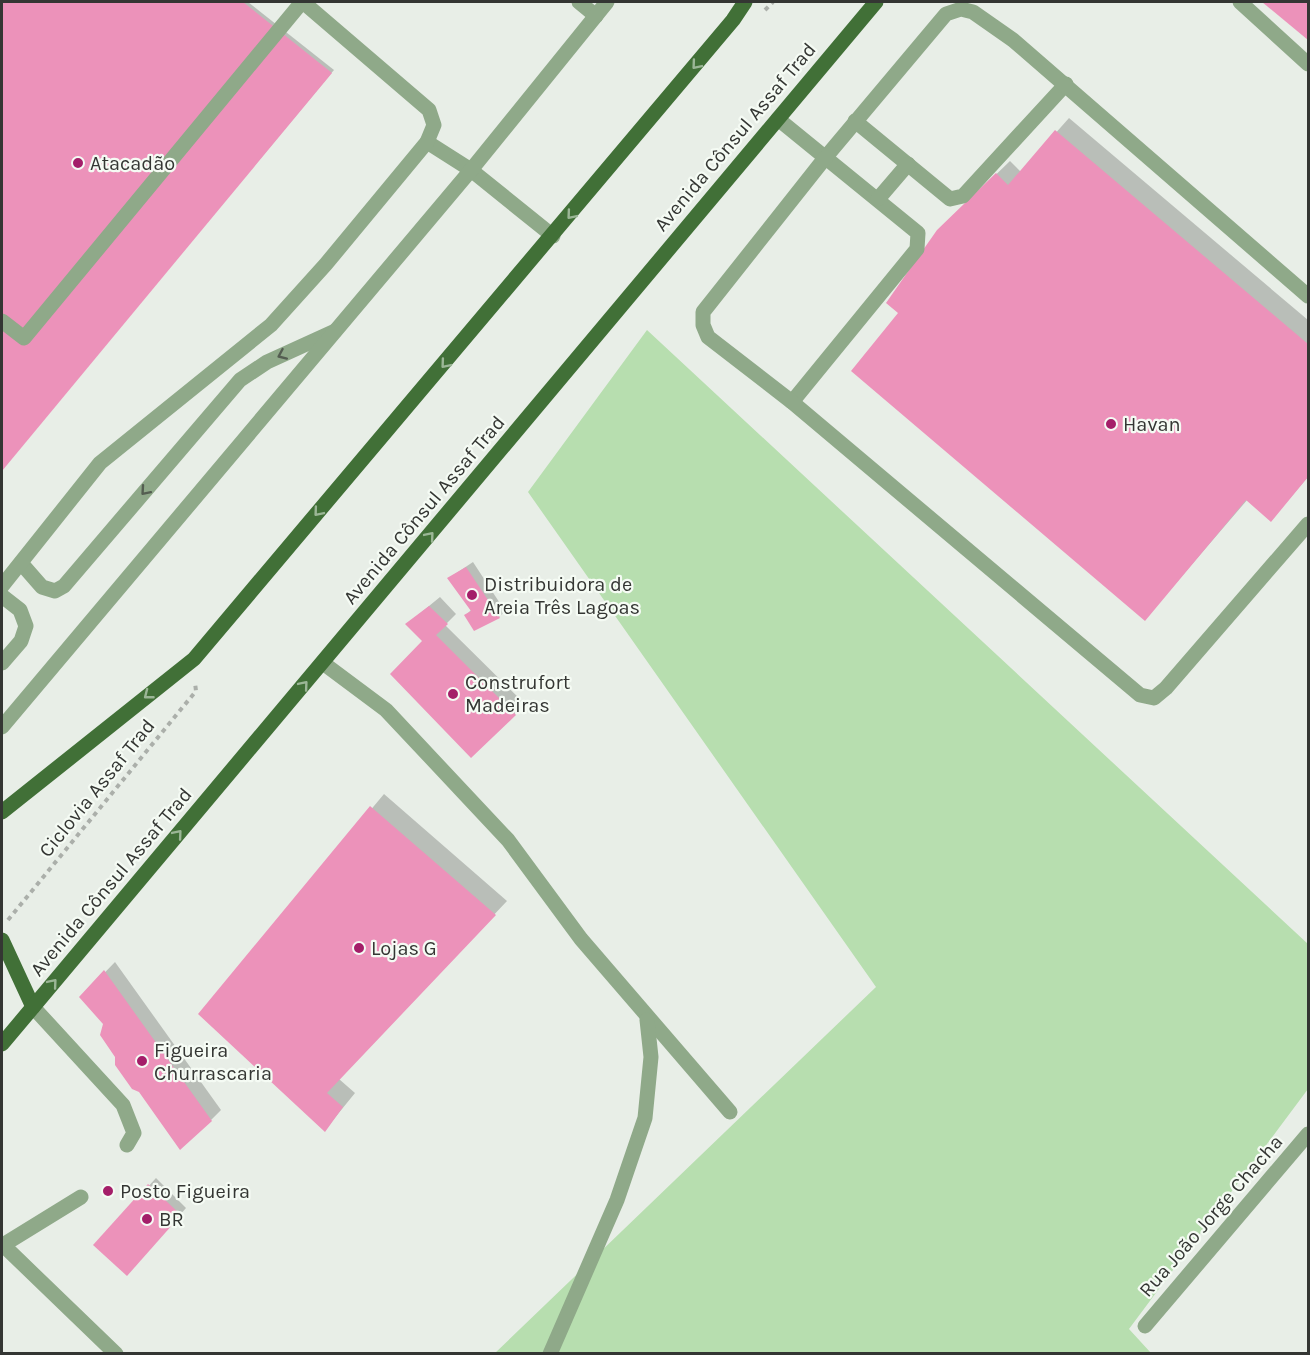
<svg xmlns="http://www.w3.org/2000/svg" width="1310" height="1355" viewBox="0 0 1310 1355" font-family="Karla,sans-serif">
<rect width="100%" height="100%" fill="#e8eee7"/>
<path fill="#b7deaf" d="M 647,330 L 1308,944 L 1308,1089 L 1129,1329 L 1151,1353 L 494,1354 L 876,987 L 528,492 Z"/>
<g fill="#0003">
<path d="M 2,2 L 248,2 L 334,70 L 2,469 Z"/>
<path d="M 1265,2 L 1308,2 L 1308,38 Z"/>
<path d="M 1069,118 L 1308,320 L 1308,477 L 1271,520 L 1248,499 L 1145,619 L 900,312 L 952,217 L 1010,161 L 1021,172 Z"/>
<path d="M 473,562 L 505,611 L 499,617 L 466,615 L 471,610 L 449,578 Z"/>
<path d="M 440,597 L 456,614 L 445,625 L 525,704 L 471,756 L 424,641 L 407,624 Z"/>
<path d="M 384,794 L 507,901 L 339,1079 L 355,1093 L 325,1130 L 200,1014 Z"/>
<path d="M 115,962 L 221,1110 L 211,1120 L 117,1057 L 105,1024 L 81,997 Z"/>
<path d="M 156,1178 L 186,1208 L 133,1268 L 95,1245 Z"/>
</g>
<g fill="#ec92ba">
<path d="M 2,2 L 243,2 L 332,73 L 2,471 Z"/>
<path d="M 1262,2 L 1308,2 L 1308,40 Z"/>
<path d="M 1055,130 L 1308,344 L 1308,477 L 1271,522 L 1246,500 L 1145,621 L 851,371 L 898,313 L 886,303 L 937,230 L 996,173 L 1008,185 Z"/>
<path d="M 466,567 L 500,618 L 474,631 L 464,615 L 471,611 L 447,578 Z"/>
<path d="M 429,606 L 448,624 L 436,635 L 516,715 L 471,758 L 390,674 L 422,641 L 405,624 Z"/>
<path d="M 370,806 L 496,915 L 327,1093 L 343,1107 L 325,1132 L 198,1014 Z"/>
<path d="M 104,970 L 212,1121 L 180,1150 L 139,1092 L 132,1089 L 115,1065 L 115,1057 L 100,1035 L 103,1024 L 79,997 Z"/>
<path d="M 148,1184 L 181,1215 L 127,1276 L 93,1245 Z"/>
</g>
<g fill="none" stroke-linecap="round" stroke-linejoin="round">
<g stroke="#abafaa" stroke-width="4" stroke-dasharray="4.5 4.5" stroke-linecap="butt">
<path d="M 765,10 L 773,2"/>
<path d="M 8,920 L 196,691 L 195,683"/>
</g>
<g stroke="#8fa989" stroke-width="15">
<path d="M 1240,2 L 1308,64"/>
<path d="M 778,119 L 918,233 L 917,249 L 792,402"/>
<path d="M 855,121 L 950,199 L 963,196 L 1066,84"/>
<path d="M 427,142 L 471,170"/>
<path d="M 878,199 L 908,164"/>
<path d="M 1308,296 L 1013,40 L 973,12 L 961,9 L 946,14 L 825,158 L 703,312 L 703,325 L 708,337 L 792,402 L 1140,695 L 1154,698 L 1166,688 L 1308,524"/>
<path d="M 2,321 L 24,338 L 302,2"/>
<path d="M 21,563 L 42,587 L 55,591 L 64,586 L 240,380 L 267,362 L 335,331"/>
<path d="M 2,586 L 100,463 L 271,325 L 326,264 L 427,142 L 434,125 L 429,110 L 303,2"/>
<path d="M 2,596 L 20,610 L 26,626 L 21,641 L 2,663"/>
<path d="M 323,663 L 386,710 L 508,840 L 581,939 L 730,1112"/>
<path d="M 33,1007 L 123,1105 L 134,1133 L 127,1145"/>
<path d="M 2,1244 L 116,1354"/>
<path d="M 3,1245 L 81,1197"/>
<path d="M 550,1354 L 617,1200 L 645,1118 L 651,1057 L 647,1020"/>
</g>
<g stroke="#8fa989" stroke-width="15">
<path d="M 579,2 L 596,16"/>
<path d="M 471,170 L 553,236"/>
<path d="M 2,727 L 471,170 L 607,2"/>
<path d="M 1145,1326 L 1308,1134"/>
</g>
<g stroke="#417037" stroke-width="15">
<path d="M 2,812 L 194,659 L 733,20 L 745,2"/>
<path d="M 2,940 L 33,1007"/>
<path d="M 2,1044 L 876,2"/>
</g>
</g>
<defs><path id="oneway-chevron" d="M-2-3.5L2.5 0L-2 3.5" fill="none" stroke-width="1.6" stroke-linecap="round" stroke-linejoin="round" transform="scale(1.5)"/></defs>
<g stroke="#9bb696">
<use href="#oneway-chevron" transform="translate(696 65) rotate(130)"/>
<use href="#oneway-chevron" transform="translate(571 215) rotate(130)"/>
<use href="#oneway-chevron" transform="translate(445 364) rotate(130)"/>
<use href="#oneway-chevron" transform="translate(318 512) rotate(130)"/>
<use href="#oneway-chevron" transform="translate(430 536) rotate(-50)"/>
<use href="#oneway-chevron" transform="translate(304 685) rotate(-50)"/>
<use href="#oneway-chevron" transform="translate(148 695) rotate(142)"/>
<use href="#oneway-chevron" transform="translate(178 834) rotate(-50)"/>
<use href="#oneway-chevron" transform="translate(53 983) rotate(-50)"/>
</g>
<g stroke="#545e51">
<use href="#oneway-chevron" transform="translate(282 355) rotate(156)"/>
<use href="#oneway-chevron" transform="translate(145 491) rotate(131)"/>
</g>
<g fill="#a41e69" stroke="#f5fbf4" stroke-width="2">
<circle cx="78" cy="163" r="6"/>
<circle cx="1111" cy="424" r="6"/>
<circle cx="472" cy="595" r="6"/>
<circle cx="453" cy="694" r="6"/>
<circle cx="359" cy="948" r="6"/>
<circle cx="142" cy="1061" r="6"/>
<circle cx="108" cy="1191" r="6"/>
<circle cx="147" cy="1219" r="6"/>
</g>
<g text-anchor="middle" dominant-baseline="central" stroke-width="4.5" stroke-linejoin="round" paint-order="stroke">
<g font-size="20" fill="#343633" stroke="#f5fbf4">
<text transform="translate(735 137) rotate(-50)">Avenida Cônsul Assaf Trad</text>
<text transform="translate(424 510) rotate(-50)">Avenida Cônsul Assaf Trad</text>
<text transform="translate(97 788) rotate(-51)">Ciclovia Assaf Trad</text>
<text transform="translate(111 882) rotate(-50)">Avenida Cônsul Assaf Trad</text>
<text transform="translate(1211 1216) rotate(-49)">Rua João Jorge Chacha</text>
</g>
<g font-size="20" fill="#343633" stroke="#f5fbf4" text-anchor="start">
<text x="90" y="163">Atacadão</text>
<text x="1123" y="424">Havan</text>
<text x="484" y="584">Distribuidora de<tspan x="484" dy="23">Areia Três Lagoas</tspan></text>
<text x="465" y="682">Construfort<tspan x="465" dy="23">Madeiras</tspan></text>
<text x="371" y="948">Lojas G</text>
<text x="154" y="1050">Figueira<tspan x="154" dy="23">Churrascaria</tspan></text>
<text x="120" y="1191">Posto Figueira</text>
<text x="159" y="1219">BR</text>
</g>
</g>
<rect width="1310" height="1355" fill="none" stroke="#343633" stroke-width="6"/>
</svg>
